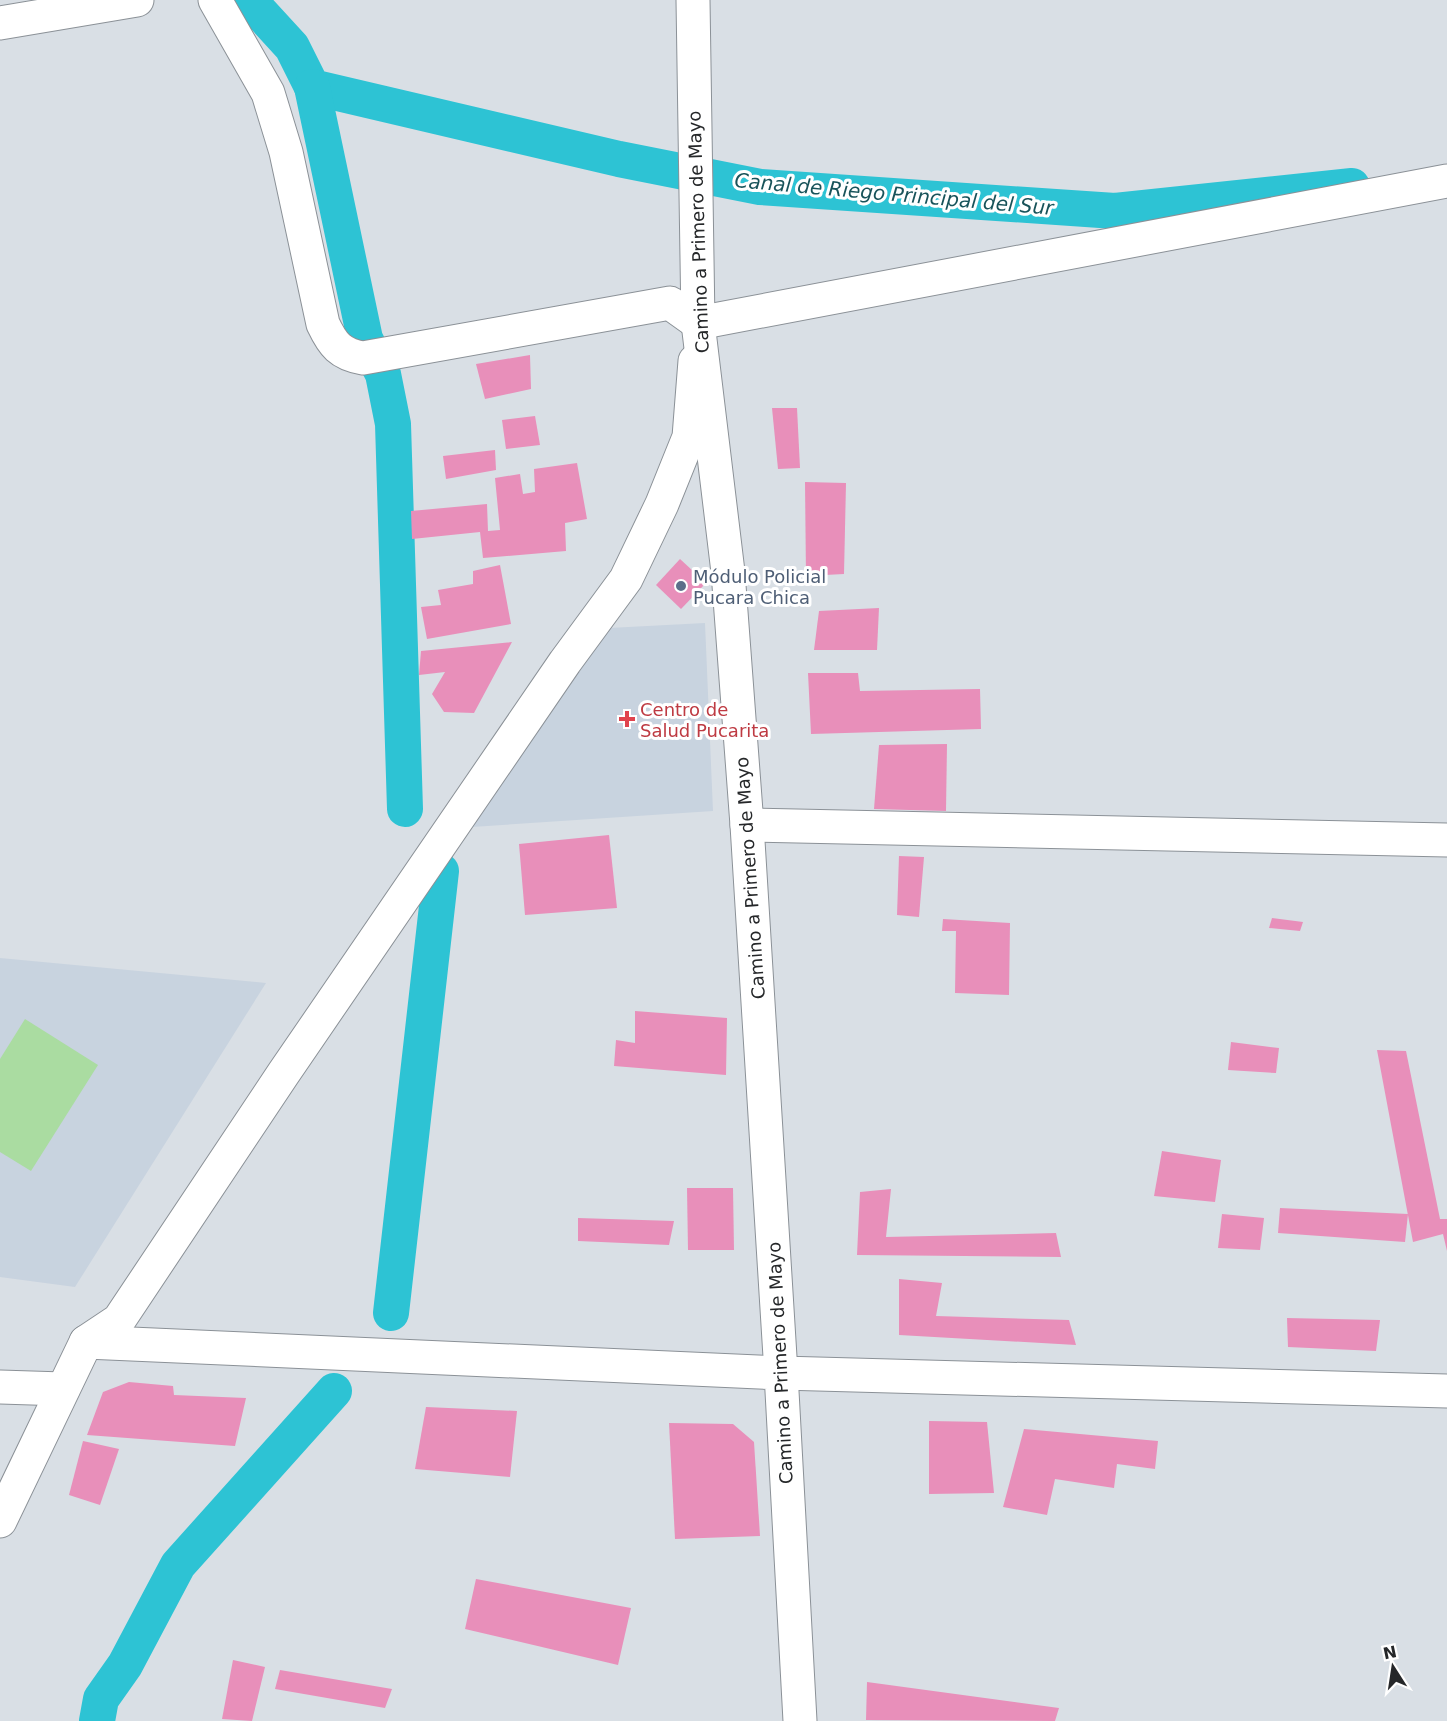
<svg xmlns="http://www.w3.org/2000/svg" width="1447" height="1721" viewBox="0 0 1447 1721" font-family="'DejaVu Sans',sans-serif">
<rect width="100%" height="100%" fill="#d9dfe5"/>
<g fill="#c8d3df">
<path d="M 705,623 L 713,811 L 472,827 L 609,628 Z"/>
<path d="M 0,958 L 266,983 L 75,1287 L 0,1277 Z"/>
</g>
<path fill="#aadca1" d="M 25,1019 L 98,1065 L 31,1171 L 0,1152 L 0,1059 Z"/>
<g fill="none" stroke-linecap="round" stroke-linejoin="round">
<g stroke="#2dc3d4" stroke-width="36">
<path d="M 249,0 L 292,47 L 312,87 L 619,159 L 760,187 L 1115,211 L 1352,186"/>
<path d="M 312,87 L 365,339 L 383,374 L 393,424 L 405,809"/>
<path d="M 391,1313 L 441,871"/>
<path d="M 97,1721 L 101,1699 L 125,1665 L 178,1565 L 334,1391"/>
</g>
</g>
<g fill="#e88fba">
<path d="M 530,355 L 531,389 L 485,399 L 476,364 Z"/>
<path d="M 772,408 L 797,408 L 800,468 L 778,469 Z"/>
<path d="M 535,416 L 540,445 L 506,449 L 502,420 Z"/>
<path d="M 495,450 L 496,470 L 446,479 L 443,456 Z"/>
<path d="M 577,463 L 587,519 L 565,523 L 566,551 L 483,558 L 480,532 L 412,539 L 411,511 L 487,504 L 488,531 L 500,530 L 495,478 L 520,474 L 523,494 L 535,492 L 534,469 Z"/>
<path d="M 805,482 L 846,483 L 844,574 L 806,576 Z"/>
<path d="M 680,559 L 706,583 L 681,609 L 656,585 Z"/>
<path d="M 500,565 L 511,624 L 427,639 L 421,607 L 441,605 L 438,590 L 473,584 L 473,571 Z"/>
<path d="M 879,608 L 877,650 L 814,650 L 819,611 Z"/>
<path d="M 512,642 L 474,713 L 444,712 L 432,694 L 445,672 L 419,675 L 421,651 Z"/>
<path d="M 808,673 L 858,673 L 860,691 L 980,689 L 981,729 L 811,734 Z"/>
<path d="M 947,744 L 946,811 L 874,809 L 879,745 Z"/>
<path d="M 609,835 L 617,908 L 525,915 L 519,844 Z"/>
<path d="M 899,856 L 924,857 L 919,917 L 897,915 Z"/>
<path d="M 1272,918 L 1303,922 L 1300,931 L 1269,928 Z"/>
<path d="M 943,919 L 1010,923 L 1009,995 L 955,993 L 956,931 L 942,931 Z"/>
<path d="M 635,1011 L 727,1018 L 726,1075 L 614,1066 L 616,1040 L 635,1043 Z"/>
<path d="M 1231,1042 L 1279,1048 L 1276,1073 L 1228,1070 Z"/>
<path d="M 1377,1050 L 1406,1051 L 1440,1219 L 1447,1219 L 1447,1251 L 1443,1234 L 1413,1242 Z"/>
<path d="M 1162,1151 L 1221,1160 L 1215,1202 L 1154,1196 Z"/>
<path d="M 687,1188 L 733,1188 L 734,1250 L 688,1250 Z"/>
<path d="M 891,1189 L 886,1237 L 1056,1233 L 1061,1257 L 857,1255 L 860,1192 Z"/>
<path d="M 1280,1208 L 1408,1214 L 1405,1242 L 1278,1233 Z"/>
<path d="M 1222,1214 L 1264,1218 L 1260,1250 L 1218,1248 Z"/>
<path d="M 578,1218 L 674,1221 L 669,1245 L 578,1241 Z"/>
<path d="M 899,1279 L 942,1283 L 936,1316 L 1069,1320 L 1076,1345 L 899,1335 Z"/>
<path d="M 1287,1318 L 1380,1320 L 1376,1351 L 1288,1347 Z"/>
<path d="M 129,1382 L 173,1386 L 174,1395 L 246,1398 L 235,1446 L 87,1435 L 103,1392 Z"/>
<path d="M 426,1407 L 517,1411 L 510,1477 L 415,1469 Z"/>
<path d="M 929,1421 L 987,1422 L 994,1493 L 929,1494 Z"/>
<path d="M 669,1423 L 733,1424 L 754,1442 L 760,1536 L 675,1539 Z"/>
<path d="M 1024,1429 L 1158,1441 L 1155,1469 L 1117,1464 L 1114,1488 L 1055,1479 L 1047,1515 L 1003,1507 Z"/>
<path d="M 83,1441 L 119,1449 L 100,1505 L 69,1495 Z"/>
<path d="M 476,1579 L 631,1608 L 618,1665 L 465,1629 Z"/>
<path d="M 233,1660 L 265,1667 L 252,1721 L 222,1719 Z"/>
<path d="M 280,1670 L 392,1689 L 385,1708 L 275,1689 Z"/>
<path d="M 867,1682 L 1059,1708 L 1055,1721 L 866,1720 Z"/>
</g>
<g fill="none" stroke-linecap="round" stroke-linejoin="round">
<defs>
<g id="minor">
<path d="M 215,0 L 268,93 L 286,152 L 323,324 C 333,345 340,354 363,358 L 670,303 L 698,323 L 1447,181"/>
<path d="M 0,23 L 137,0"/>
<path d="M 747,825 L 1447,840"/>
<path d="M 86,1342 L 781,1373 L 800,1721"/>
<path d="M 0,1387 L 63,1389"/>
<path d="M 0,1521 L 86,1342 L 119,1320 L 283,1074 L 565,662 L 626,579 L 662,504 L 689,437 L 695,361"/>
</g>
<path id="major" d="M 693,0 L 698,323 L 728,572 L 747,825 L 781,1373 L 1447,1391"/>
</defs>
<use href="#minor" stroke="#8b9197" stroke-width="35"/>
<use href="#major" stroke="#8b9197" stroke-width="35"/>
<use href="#minor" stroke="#fff" stroke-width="33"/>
<use href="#major" stroke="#fff" stroke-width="33"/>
</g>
<circle fill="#5c6f8a" stroke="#fff" stroke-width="2" cx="681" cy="586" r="6"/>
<path fill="#e0444e" stroke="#fff" stroke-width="2" d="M624 710h6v6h6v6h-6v6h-6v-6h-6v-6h6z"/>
<g text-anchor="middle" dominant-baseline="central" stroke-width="6" stroke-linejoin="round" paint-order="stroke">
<g font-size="18" fill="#252729" stroke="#fff">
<text transform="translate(698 232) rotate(-92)">Camino a Primero de Mayo</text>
<text transform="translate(750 878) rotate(-94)">Camino a Primero de Mayo</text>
<text transform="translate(780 1363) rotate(-93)">Camino a Primero de Mayo</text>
</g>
<g font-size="18" fill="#4e5e75" stroke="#fff" text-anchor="start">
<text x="693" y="576">Módulo Policial<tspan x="693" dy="21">Pucara Chica</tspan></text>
</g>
<g font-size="18" fill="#be3a42" stroke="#fff" text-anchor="start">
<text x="640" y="709">Centro de<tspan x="640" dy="21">Salud Pucarita</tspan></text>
</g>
<g font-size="20" font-style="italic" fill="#18535a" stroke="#fff">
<text transform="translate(894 194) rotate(5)">Canal de Riego Principal del Sur</text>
</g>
</g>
<g transform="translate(1393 1667) rotate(348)" stroke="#ffffff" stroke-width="4.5" paint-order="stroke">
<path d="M0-4.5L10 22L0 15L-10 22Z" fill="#252729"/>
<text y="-9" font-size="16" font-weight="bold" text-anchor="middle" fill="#252729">N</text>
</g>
</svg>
